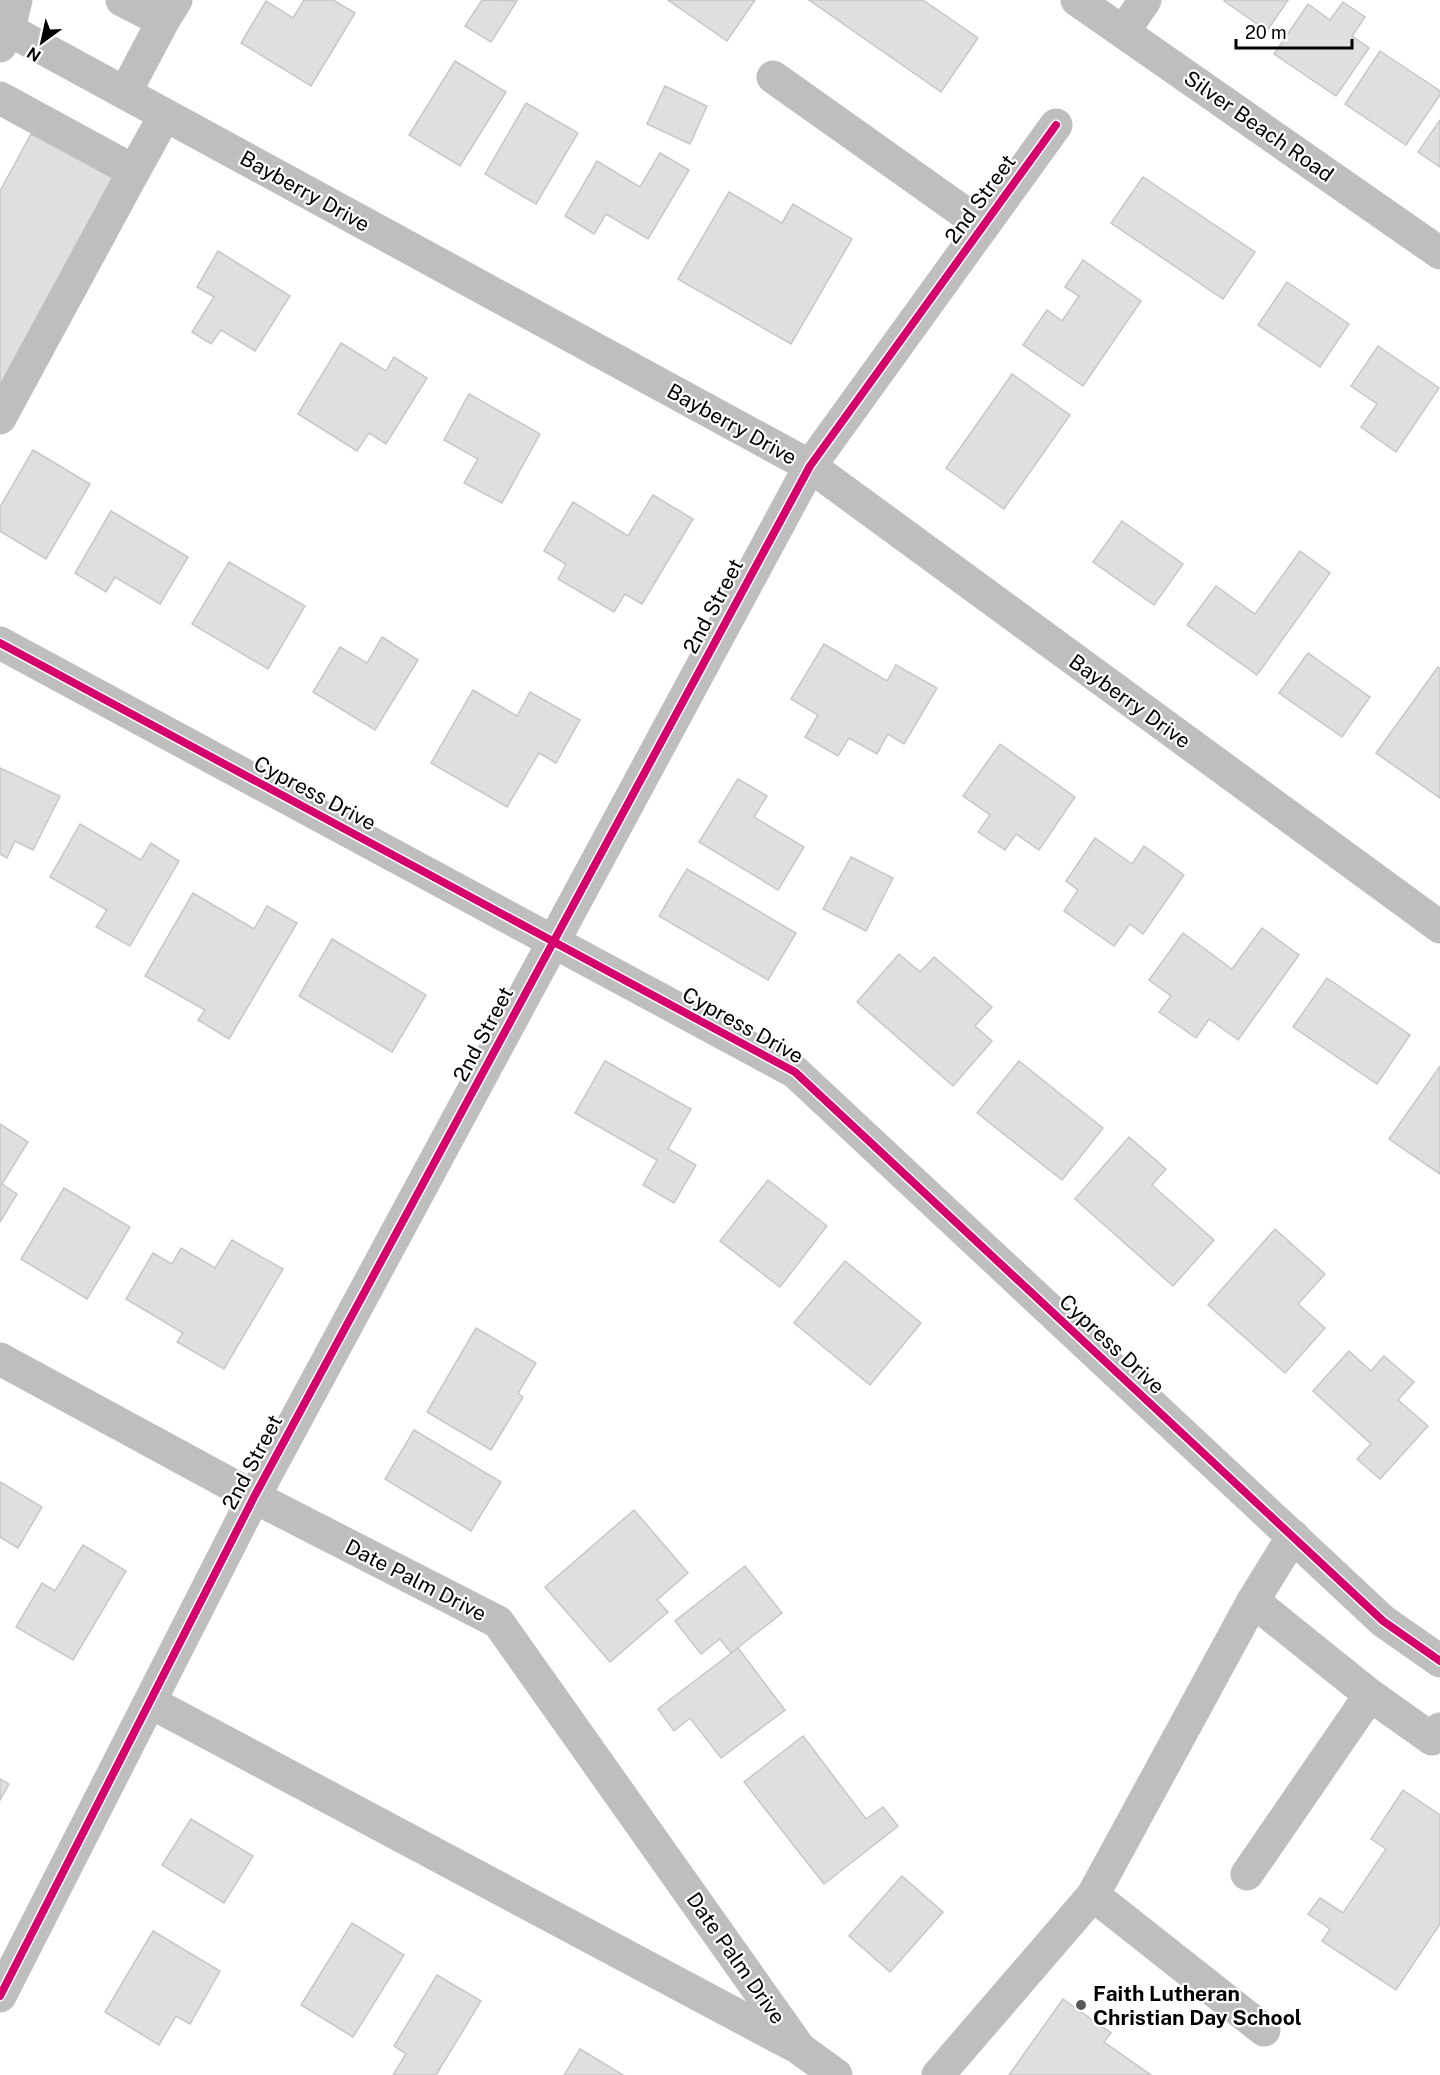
<svg xmlns="http://www.w3.org/2000/svg" width="1440" height="2075" viewBox="0 0 1440 2075" font-family="'Public Sans',sans-serif">
<rect width="100%" height="100%" fill="#fff"/>
<g fill="#dfdfdf" stroke="#c7c7c7" stroke-width="1.5">
<path d="M 304,0 L 333,0 L 355,13 L 311,86 L 241,43 L 266,1 L 293,18 Z"/>
<path d="M 482,0 L 517,1 L 491,42 L 465,26 Z"/>
<path d="M 668,0 L 755,0 L 727,41 Z"/>
<path d="M 809,0 L 923,0 L 978,38 L 941,92 Z"/>
<path d="M 1225,0 L 1288,0 L 1267,31 L 1224,1 Z"/>
<path d="M 1343,2 L 1365,17 L 1352,36 L 1369,48 L 1336,96 L 1274,54 L 1308,4 L 1330,20 Z"/>
<path d="M 1380,51 L 1440,91 L 1440,95 L 1406,145 L 1345,104 Z"/>
<path d="M 455,61 L 506,92 L 460,166 L 409,135 Z"/>
<path d="M 665,86 L 707,106 L 690,144 L 647,124 Z"/>
<path d="M 526,103 L 578,133 L 536,204 L 485,174 Z"/>
<path d="M 1440,120 L 1440,167 L 1418,152 Z"/>
<path d="M 31,134 L 113,178 L 0,388 L 0,191 Z"/>
<path d="M 660,153 L 689,170 L 648,239 L 606,214 L 594,234 L 565,216 L 597,161 L 640,187 Z"/>
<path d="M 1143,177 L 1255,252 L 1223,299 L 1111,223 Z"/>
<path d="M 729,192 L 782,223 L 793,204 L 852,239 L 791,344 L 678,279 Z"/>
<path d="M 218,251 L 290,296 L 255,351 L 221,330 L 211,344 L 192,332 L 214,297 L 197,287 Z"/>
<path d="M 1083,260 L 1141,301 L 1083,386 L 1023,345 L 1047,310 L 1062,321 L 1079,296 L 1065,287 Z"/>
<path d="M 1287,282 L 1349,324 L 1320,367 L 1258,325 Z"/>
<path d="M 341,343 L 386,371 L 394,357 L 427,378 L 386,444 L 369,433 L 357,451 L 298,414 Z"/>
<path d="M 1378,346 L 1439,388 L 1396,452 L 1361,427 L 1377,404 L 1351,386 Z"/>
<path d="M 1012,374 L 1070,415 L 1004,509 L 946,468 Z"/>
<path d="M 469,394 L 540,434 L 502,503 L 464,483 L 478,459 L 444,440 Z"/>
<path d="M 33,450 L 90,484 L 46,559 L 0,531 L 0,507 Z"/>
<path d="M 653,495 L 693,519 L 642,604 L 625,594 L 614,612 L 558,579 L 566,564 L 544,551 L 573,502 L 628,536 Z"/>
<path d="M 111,511 L 188,557 L 160,604 L 115,577 L 106,592 L 75,573 Z"/>
<path d="M 1122,521 L 1183,564 L 1154,605 L 1093,562 Z"/>
<path d="M 1300,551 L 1330,573 L 1257,675 L 1187,625 L 1216,586 L 1255,614 Z"/>
<path d="M 229,562 L 305,606 L 268,669 L 192,624 Z"/>
<path d="M 382,637 L 418,660 L 375,730 L 313,692 L 340,647 L 367,663 Z"/>
<path d="M 824,644 L 887,681 L 896,665 L 937,688 L 904,744 L 888,734 L 877,754 L 849,738 L 838,756 L 805,737 L 818,715 L 791,699 Z"/>
<path d="M 1308,653 L 1370,697 L 1342,737 L 1279,693 Z"/>
<path d="M 1438,667 L 1440,668 L 1440,798 L 1376,753 Z"/>
<path d="M 473,690 L 517,716 L 530,692 L 580,720 L 556,763 L 539,753 L 507,807 L 431,763 Z"/>
<path d="M 1000,744 L 1075,797 L 1039,850 L 1016,834 L 1005,850 L 978,832 L 990,815 L 963,796 Z"/>
<path d="M 0,768 L 60,796 L 33,850 L 15,841 L 7,858 L 0,854 Z"/>
<path d="M 738,779 L 767,796 L 754,817 L 804,847 L 778,890 L 699,842 Z"/>
<path d="M 80,824 L 141,860 L 151,843 L 179,861 L 130,946 L 96,927 L 107,910 L 50,877 Z"/>
<path d="M 1095,838 L 1132,864 L 1144,846 L 1184,875 L 1143,934 L 1130,924 L 1114,946 L 1064,911 L 1078,890 L 1066,881 Z"/>
<path d="M 851,857 L 893,878 L 866,931 L 823,909 Z"/>
<path d="M 687,869 L 796,933 L 768,980 L 659,916 Z"/>
<path d="M 193,893 L 254,929 L 267,906 L 297,923 L 229,1039 L 198,1020 L 205,1010 L 145,976 Z"/>
<path d="M 1262,928 L 1299,955 L 1238,1040 L 1209,1019 L 1196,1038 L 1159,1012 L 1171,996 L 1149,980 L 1183,933 L 1232,969 Z"/>
<path d="M 332,939 L 426,995 L 392,1052 L 299,996 Z"/>
<path d="M 899,954 L 920,972 L 934,957 L 992,1007 L 975,1026 L 992,1041 L 953,1086 L 857,1002 Z"/>
<path d="M 1327,978 L 1410,1035 L 1377,1084 L 1293,1027 Z"/>
<path d="M 605,1061 L 691,1109 L 668,1149 L 696,1165 L 674,1203 L 643,1185 L 657,1160 L 575,1113 Z"/>
<path d="M 1019,1061 L 1103,1128 L 1062,1180 L 977,1113 Z"/>
<path d="M 1440,1066 L 1440,1174 L 1389,1139 Z"/>
<path d="M 0,1124 L 28,1142 L 2,1184 L 17,1194 L 0,1222 Z"/>
<path d="M 1129,1137 L 1166,1169 L 1152,1185 L 1214,1240 L 1173,1286 L 1075,1199 Z"/>
<path d="M 768,1180 L 827,1226 L 780,1287 L 720,1241 Z"/>
<path d="M 64,1188 L 130,1227 L 87,1299 L 21,1259 Z"/>
<path d="M 1275,1229 L 1325,1274 L 1298,1304 L 1325,1328 L 1285,1373 L 1208,1305 Z"/>
<path d="M 232,1240 L 283,1269 L 224,1369 L 177,1342 L 183,1333 L 126,1299 L 153,1253 L 172,1264 L 181,1248 L 215,1268 Z"/>
<path d="M 845,1261 L 921,1323 L 870,1385 L 794,1323 Z"/>
<path d="M 476,1328 L 536,1363 L 518,1393 L 523,1397 L 491,1450 L 427,1412 Z"/>
<path d="M 1349,1351 L 1371,1371 L 1384,1356 L 1414,1382 L 1398,1400 L 1428,1426 L 1380,1479 L 1357,1459 L 1371,1444 L 1313,1391 Z"/>
<path d="M 414,1430 L 501,1482 L 471,1531 L 385,1479 Z"/>
<path d="M 0,1482 L 42,1507 L 18,1548 L 0,1537 Z"/>
<path d="M 634,1510 L 688,1573 L 657,1600 L 668,1612 L 610,1662 L 545,1587 Z"/>
<path d="M 83,1545 L 126,1571 L 73,1660 L 16,1627 L 42,1583 L 55,1591 Z"/>
<path d="M 745,1566 L 782,1613 L 731,1653 L 720,1639 L 701,1654 L 675,1621 Z"/>
<path d="M 738,1648 L 785,1710 L 721,1758 L 690,1718 L 674,1731 L 658,1709 Z"/>
<path d="M 803,1736 L 866,1819 L 883,1807 L 898,1826 L 824,1884 L 744,1782 Z"/>
<path d="M 0,1779 L 9,1784 L 0,1800 Z"/>
<path d="M 1403,1790 L 1440,1815 L 1440,1924 L 1396,1990 L 1322,1941 L 1330,1929 L 1308,1914 L 1320,1898 L 1343,1913 L 1386,1849 L 1371,1839 Z"/>
<path d="M 191,1819 L 253,1856 L 224,1903 L 162,1865 Z"/>
<path d="M 902,1876 L 943,1912 L 890,1972 L 849,1936 Z"/>
<path d="M 352,1923 L 404,1955 L 353,2037 L 301,2005 Z"/>
<path d="M 153,1931 L 220,1971 L 190,2024 L 176,2016 L 159,2045 L 105,2012 Z"/>
<path d="M 437,1975 L 481,2001 L 436,2075 L 393,2075 L 406,2054 L 394,2046 Z"/>
<path d="M 1063,1999 L 1111,2033 L 1104,2042 L 1151,2075 L 1009,2075 Z"/>
<path d="M 580,2049 L 623,2075 L 564,2075 Z"/>
</g>
<g fill="none" stroke-linecap="round" stroke-linejoin="round">
<g stroke="#bebebe" stroke-width="33">
<path d="M 122,0 L 163,21 L 176,0"/>
<path d="M 1077,0 L 1440,253"/>
<path d="M 0,25 L 810,466 L 1440,927"/>
<path d="M 1124,31 L 1145,0"/>
<path d="M 0,46 L 9,29 L 16,0"/>
<path d="M 773,77 L 983,226"/>
<path d="M 125,93 L 163,21"/>
<path d="M 0,98 L 134,171 L 0,418"/>
<path d="M 134,171 L 165,115"/>
<path d="M 0,643 L 795,1072 L 1383,1621 L 1440,1661"/>
<path d="M 0,1359 L 254,1497 L 498,1622 L 800,2049 L 836,2075"/>
<path d="M 1293,1536 L 1253,1601 L 1370,1695 L 1432,1739 L 1440,1729"/>
<path d="M 1253,1601 L 1093,1895 L 1264,2030"/>
<path d="M 150,1702 L 793,2045"/>
<path d="M 1247,1874 L 1370,1695"/>
<path d="M 0,1996 L 254,1497 L 810,466 L 1056,125"/>
<path d="M 938,2075 L 1093,1895"/>
</g>
<defs>
<g id="cycleway">
<path d="M 0,643 L 795,1072 L 1383,1621 L 1440,1661"/>
<path d="M 0,1996 L 254,1497 L 810,466 L 1056,125"/>
</g>
</defs>
<use href="#cycleway" stroke="#fff" stroke-width="11"/>
<use href="#cycleway" stroke="#d6006c" stroke-width="8"/>
</g>
<circle fill="#595959" stroke="#fff" stroke-width="2" cx="1081" cy="2005" r="6"/>
<g text-anchor="middle" dominant-baseline="central" stroke-width="4.5" stroke-linejoin="round" paint-order="stroke">
<g font-size="21" fill="#000" stroke="#fff">
<text transform="translate(1259 126) rotate(35)">Silver Beach Road</text>
<text transform="translate(305 191) rotate(29)">Bayberry Drive</text>
<text transform="translate(980 199) rotate(-54)">2nd Street</text>
<text transform="translate(732 424) rotate(29)">Bayberry Drive</text>
<text transform="translate(713 606) rotate(-62)">2nd Street</text>
<text transform="translate(1130 701) rotate(36)">Bayberry Drive</text>
<text transform="translate(315 793) rotate(28)">Cypress Drive</text>
<text transform="translate(743 1025) rotate(29)">Cypress Drive</text>
<text transform="translate(483 1034) rotate(-62)">2nd Street</text>
<text transform="translate(1112 1344) rotate(43)">Cypress Drive</text>
<text transform="translate(252 1462) rotate(-62)">2nd Street</text>
<text transform="translate(416 1580) rotate(27)">Date Palm Drive</text>
<text transform="translate(736 1958) rotate(55)">Date Palm Drive</text>
</g>
<g font-size="21" font-weight="bold" fill="#000" stroke="#fff" text-anchor="start">
<text x="1093" y="1993">Faith Lutheran<tspan x="1093" dy="24">Christian Day School</tspan></text>
</g>
</g>
<g transform="translate(42 42) rotate(213)" stroke="#ffffff" stroke-width="4.5" paint-order="stroke">
<path d="M0-4.5L10 22L0 15L-10 22Z" fill="#000000"/>
<text y="-9" font-size="16" font-weight="bold" text-anchor="middle" fill="#000000">N</text>
</g>
<path d="M1236 39v9h116v-9" fill="none" stroke="#000000" stroke-width="3"/>
<text x="1245" y="39" font-size="18" fill="#000000" stroke="#ffffff" stroke-width="4.5" paint-order="stroke">20 m</text>
</svg>
